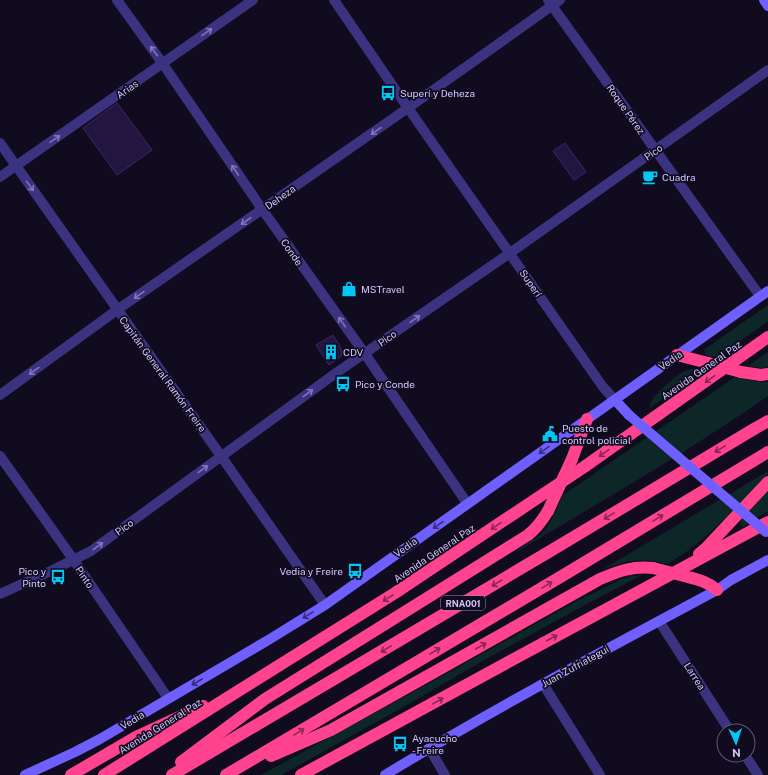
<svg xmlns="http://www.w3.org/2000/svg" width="768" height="775" viewBox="0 0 768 775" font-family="'Public Sans',sans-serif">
<rect width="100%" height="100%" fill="#100b1e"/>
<g fill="#0d2729">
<path d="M 768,305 L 768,321 L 717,358 L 706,355 L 704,351 L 705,349 Z"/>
<path d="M 768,352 L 768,367 L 762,368 L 748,366 Z"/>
<path d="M 697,368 L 702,369 L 649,409 C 650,406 650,403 652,400 C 655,394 678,373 685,371 C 689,369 693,369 697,368 Z"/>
<path d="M 735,377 L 758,382 L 768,382 L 768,396 C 688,452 602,501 518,551 L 517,550 C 524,545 532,541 539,536 C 551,526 556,508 563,495 Z"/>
<path d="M 768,471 L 768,474 C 736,506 707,542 667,564 C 641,557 624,560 600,571 Z"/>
<path d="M 768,490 L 768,511 L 743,527 L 741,526 L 740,522 L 756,501 Z"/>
<path d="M 642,575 L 585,605 L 481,662 L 400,709 L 281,775 L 261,775 L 435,680 L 579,600 L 622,579 L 631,576 Z"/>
</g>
<g fill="#221640" stroke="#3a266e">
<path d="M 117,103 L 152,150 L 117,175 L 83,128 Z"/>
<path d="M 565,143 L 586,172 L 574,180 L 553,151 Z"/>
<path d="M 333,335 L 341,348 L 342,356 L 329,365 L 316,345 Z"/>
</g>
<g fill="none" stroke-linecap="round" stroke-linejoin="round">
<g stroke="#3c3380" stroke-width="10">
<path d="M 117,0 L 163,64 L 262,209 L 365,354 L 467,503"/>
<path d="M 334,0 L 408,108 L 603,387 L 615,400"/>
<path d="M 548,0 L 760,296"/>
<path d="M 0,143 L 221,456 L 325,605"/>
<path d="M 0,177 L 253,0"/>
<path d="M 0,395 L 117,310 L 408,108 L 560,0"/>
<path d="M 0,456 L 73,559 L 168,698"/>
<path d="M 0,594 L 55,569 L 91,551 L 336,373 L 510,253 L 768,70"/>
<path d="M 659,621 L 730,731"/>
<path d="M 543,684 L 600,775"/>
<path d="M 429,748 L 445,775"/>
<path d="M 745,755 L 758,775"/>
</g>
<g stroke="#705fff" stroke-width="10">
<path d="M 764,0 L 768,6"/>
<path d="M 615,400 L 629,415"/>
<path d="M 25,775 L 75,752 L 100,739 L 270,639 L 325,605 L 768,291"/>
<path d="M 385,775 C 493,709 605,650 717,590 L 731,580 L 768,560"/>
</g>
<g stroke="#ff438e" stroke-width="12">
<path d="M 677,355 L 708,363"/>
<path d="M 741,372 L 761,375 L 768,374"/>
<path d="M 572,459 L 587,419"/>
<path d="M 699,554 L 706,548 L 768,482"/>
<path d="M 684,576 C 696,579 707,581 717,590"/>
<path d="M 271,756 L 331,730 L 600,579 C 619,571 632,566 653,568"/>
<path d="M 181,762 L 265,699 L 528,535 C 537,528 542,521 548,511"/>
<path d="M 71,775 L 136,737 L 203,706"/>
<path d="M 104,775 L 395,593 L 584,467 L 768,337"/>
<path d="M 172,775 L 547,553 L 754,429 L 768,421"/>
<path d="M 226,775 L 562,576 L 768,452"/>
<path d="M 301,775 L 512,660 L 768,522"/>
</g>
<path stroke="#705fff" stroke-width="10" d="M 629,415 L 766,532"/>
<g stroke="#ff438e" stroke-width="12">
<path d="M 708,363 L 741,372"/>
<path d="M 548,511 L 572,459"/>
<path d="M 653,568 L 684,576"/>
</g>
</g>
<defs><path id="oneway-shaft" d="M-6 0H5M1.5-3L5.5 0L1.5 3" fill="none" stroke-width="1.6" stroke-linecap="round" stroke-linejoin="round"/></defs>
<g stroke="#8076b9">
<use href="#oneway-shaft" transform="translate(207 32) rotate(-35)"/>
<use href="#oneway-shaft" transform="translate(154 51) rotate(-126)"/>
<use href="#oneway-shaft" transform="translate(376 131) rotate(145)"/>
<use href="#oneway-shaft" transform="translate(55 139) rotate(-35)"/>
<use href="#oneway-shaft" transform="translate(235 170) rotate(-124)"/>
<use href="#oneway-shaft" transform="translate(30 186) rotate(55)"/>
<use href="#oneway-shaft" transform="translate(246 221) rotate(145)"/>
<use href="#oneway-shaft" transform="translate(139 295) rotate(145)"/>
<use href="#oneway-shaft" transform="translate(415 319) rotate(-35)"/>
<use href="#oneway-shaft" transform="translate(342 322) rotate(-125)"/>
<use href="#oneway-shaft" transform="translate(34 371) rotate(144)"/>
<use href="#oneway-shaft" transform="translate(308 393) rotate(-36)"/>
<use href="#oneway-shaft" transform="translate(203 469) rotate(-36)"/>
<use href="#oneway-shaft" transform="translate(98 546) rotate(-36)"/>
</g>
<g stroke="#882756">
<use href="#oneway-shaft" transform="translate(710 379) rotate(145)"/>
<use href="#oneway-shaft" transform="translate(720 449) rotate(149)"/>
<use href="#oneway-shaft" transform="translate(604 453) rotate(145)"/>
<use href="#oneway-shaft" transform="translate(609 516) rotate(149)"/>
<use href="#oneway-shaft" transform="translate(658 518) rotate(-31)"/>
<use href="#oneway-shaft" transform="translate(496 526) rotate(146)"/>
<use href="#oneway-shaft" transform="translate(497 583) rotate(149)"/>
<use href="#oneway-shaft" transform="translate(547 585) rotate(-31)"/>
<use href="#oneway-shaft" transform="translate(388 598) rotate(148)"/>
<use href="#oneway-shaft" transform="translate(552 638) rotate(-28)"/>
<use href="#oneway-shaft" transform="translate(481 646) rotate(-29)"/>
<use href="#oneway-shaft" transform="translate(386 649) rotate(149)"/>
<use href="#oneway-shaft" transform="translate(435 651) rotate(-31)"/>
<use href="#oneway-shaft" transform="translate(438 701) rotate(-29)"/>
<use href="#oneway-shaft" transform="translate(299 732) rotate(-31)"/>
</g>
<g stroke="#362d78">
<use href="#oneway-shaft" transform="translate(544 450) rotate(145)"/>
<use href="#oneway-shaft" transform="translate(438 525) rotate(145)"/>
<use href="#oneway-shaft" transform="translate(308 615) rotate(148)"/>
<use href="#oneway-shaft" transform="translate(197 682) rotate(150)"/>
</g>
<defs>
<symbol id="bus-bare" viewBox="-9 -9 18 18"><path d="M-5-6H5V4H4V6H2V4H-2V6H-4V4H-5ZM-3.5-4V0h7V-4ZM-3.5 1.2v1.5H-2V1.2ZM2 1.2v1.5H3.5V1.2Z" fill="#00c7f3" stroke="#100b1e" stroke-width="2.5" paint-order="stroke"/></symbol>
<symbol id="cafe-bare" viewBox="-9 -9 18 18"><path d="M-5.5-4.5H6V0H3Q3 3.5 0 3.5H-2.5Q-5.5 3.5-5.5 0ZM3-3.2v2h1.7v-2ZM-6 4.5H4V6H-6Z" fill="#00c7f3" stroke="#100b1e" stroke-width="2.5" paint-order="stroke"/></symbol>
<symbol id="shop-bare" viewBox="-9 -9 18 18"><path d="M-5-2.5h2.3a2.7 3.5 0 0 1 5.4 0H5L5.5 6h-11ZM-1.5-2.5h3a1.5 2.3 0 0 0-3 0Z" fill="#00c7f3" stroke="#100b1e" stroke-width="2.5" paint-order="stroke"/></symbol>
<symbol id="building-bare" viewBox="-9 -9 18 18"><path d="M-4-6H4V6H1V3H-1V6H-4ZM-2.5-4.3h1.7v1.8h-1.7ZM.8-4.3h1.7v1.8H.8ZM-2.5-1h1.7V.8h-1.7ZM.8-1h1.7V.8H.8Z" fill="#00c7f3" stroke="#100b1e" stroke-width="2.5" paint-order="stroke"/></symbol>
<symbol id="civic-bare" viewBox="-9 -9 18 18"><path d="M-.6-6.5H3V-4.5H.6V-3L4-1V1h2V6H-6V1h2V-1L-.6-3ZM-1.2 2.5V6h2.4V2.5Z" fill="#00c7f3" stroke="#100b1e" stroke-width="2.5" paint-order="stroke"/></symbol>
</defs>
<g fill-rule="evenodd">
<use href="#bus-bare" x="377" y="82" width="22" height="22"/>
<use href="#cafe-bare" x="639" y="166" width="22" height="22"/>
<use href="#shop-bare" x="338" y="278" width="22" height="22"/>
<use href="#building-bare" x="320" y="341" width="22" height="22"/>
<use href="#bus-bare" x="332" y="373" width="22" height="22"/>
<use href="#civic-bare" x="539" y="423" width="22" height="22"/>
<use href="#bus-bare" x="344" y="560" width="22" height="22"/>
<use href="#bus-bare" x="47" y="566" width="22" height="22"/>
<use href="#bus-bare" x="389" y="733" width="22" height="22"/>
</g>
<g text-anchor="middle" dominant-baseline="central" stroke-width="3.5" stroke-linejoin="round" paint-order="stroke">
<rect fill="#100b1e" stroke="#988fbc" stroke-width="1" x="441" y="596" width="44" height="14" rx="3"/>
<g font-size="9" font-weight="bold" fill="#d3c8ff">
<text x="463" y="603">RNA001</text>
</g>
<g font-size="10" fill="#d3c8ff" stroke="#100b1e">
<text transform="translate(127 89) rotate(-35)">Arias</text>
<text transform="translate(626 109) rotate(55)">Roque Pérez</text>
<text transform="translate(653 152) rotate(-35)">Pico</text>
<text transform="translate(280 197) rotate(-35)">Deheza</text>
<text transform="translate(292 252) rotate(55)">Conde</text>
<text transform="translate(531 283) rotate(55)">Superí</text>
<text transform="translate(387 338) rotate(-35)">Pico</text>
<text transform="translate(670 360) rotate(-35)">Vedia</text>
<text transform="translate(701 370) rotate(-35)">Avenida General Paz</text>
<text transform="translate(163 374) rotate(54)">Capitán General Ramón Freire</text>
<text transform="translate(124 527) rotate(-36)">Pico</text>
<text transform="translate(405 547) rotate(-35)">Vedia</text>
<text transform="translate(434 553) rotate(-34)">Avenida General Paz</text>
<text transform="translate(85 577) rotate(56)">Pinto</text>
<text transform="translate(575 666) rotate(-29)">Juan Zufriategui</text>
<text transform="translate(695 676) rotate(57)">Larrea</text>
<text transform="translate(132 720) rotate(-31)">Vedia</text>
<text transform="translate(160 726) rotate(-32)">Avenida General Paz</text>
</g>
<g font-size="10" fill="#d3c8ff" stroke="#100b1e" text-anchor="start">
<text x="400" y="93">Superí y Deheza</text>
<text x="662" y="177">Cuadra</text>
<text x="361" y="289">MSTravel</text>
<text x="343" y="352">CDV</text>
<text x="355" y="384">Pico y Conde</text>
<text x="562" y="428">Puesto de<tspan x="562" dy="12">control policial</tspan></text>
<text x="46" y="571" text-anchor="end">Pico y<tspan x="46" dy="12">Pinto</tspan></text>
<text x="343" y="571" text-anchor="end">Vedia y Freire</text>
<text x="412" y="738">Ayacucho<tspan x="412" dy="12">- Freire</tspan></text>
</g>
</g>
<g transform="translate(736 743) rotate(177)"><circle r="19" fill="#100b1e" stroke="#5e5778"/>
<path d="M0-3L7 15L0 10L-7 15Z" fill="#00c7f3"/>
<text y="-6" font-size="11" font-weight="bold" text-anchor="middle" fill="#d3c8ff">N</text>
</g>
</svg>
